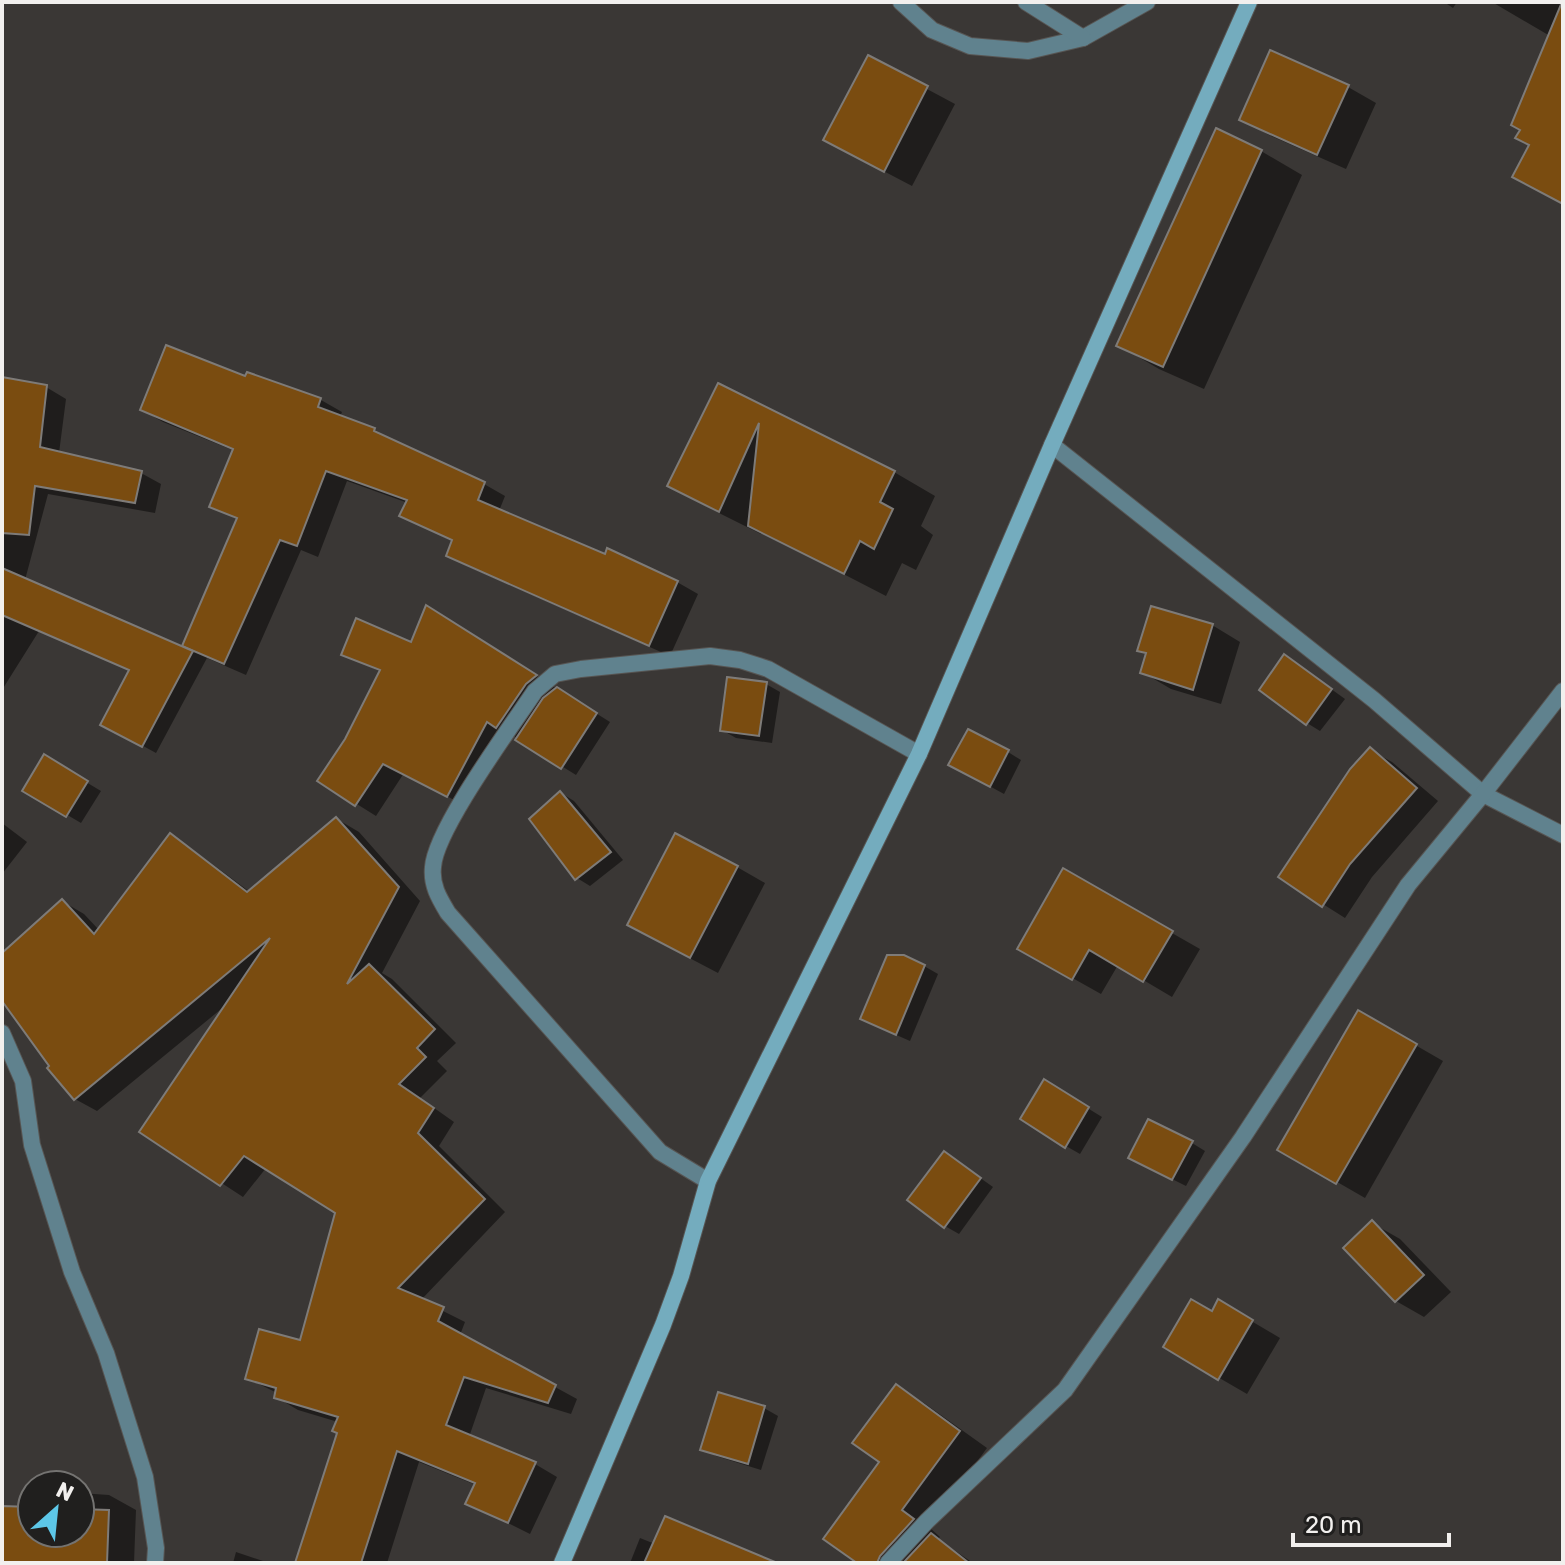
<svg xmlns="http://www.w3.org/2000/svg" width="1565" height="1565" viewBox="0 0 1565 1565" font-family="Rubik,sans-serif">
<rect width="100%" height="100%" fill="#3a3735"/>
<g fill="#0007">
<path d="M 1444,2 L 1457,2 L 1453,8 Z"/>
<path d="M 1492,2 L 1563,2 L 1563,203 L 1531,145 L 1550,36 Z"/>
<path d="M 869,58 L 955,104 L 912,186 L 853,155 Z"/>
<path d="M 1348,87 L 1376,103 L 1346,169 L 1269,135 L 1241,119 Z"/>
<path d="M 1261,151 L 1302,175 L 1204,389 L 1159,369 L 1118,345 Z"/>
<path d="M 248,375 L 321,400 L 342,412 L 340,417 L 375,430 L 395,443 L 484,484 L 505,496 L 499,511 L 606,557 L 677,582 L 698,594 L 670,656 L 469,567 L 448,555 L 454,542 L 402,516 L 408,503 L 347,481 L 318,557 L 301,550 L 246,675 L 207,658 L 156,753 L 103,724 L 131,671 L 108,661 L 120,621 L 194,653 L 238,520 L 212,506 L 235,451 L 163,422 L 142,410 L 247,379 Z"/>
<path d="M 2,379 L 46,387 L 66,399 L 59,453 L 141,473 L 161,484 L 155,513 L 48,494 L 25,580 L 93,612 L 63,642 L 39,631 L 2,690 Z"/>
<path d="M 719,386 L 894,472 L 935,496 L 921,526 L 933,535 L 916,570 L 902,563 L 886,596 L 762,532 L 761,534 L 711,509 L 670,485 Z"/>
<path d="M 446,619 L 610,722 L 576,775 L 507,732 L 467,807 L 404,773 L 376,816 L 320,781 L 347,740 L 381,672 L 344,654 L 412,644 Z"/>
<path d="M 1212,625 L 1240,642 L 1221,704 L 1171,689 L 1142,672 L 1147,654 L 1140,650 Z"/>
<path d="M 1298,665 L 1345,699 L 1320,731 L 1307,723 Z"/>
<path d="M 766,684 L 780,692 L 772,743 L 736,738 L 722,730 Z"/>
<path d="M 1370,750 L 1392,762 L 1438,801 L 1372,877 L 1345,918 L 1280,877 Z"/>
<path d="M 1008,752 L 1021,760 L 1004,794 L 951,765 Z"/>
<path d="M 44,757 L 101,791 L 81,823 L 25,790 Z"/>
<path d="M 561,793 L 574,801 L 623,860 L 590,886 L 577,878 Z"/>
<path d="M 337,819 L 359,832 L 420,901 L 382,973 L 392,979 L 456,1043 L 437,1061 L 447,1071 L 420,1098 L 454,1122 L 439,1146 L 505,1212 L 421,1300 L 465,1322 L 460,1335 L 577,1399 L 571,1414 L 486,1388 L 469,1437 L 535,1464 L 557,1477 L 530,1534 L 468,1503 L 476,1485 L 419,1462 L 387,1563 L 297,1563 L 339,1432 L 338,1422 L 298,1410 L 276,1397 L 277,1393 L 247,1378 L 301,1343 L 337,1212 L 266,1168 L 243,1197 L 142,1131 L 226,1005 L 97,1111 L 75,1099 L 2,997 L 2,955 L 62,901 L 84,914 L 99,930 L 170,836 L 192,849 L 250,892 Z"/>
<path d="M 2,823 L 27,842 L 2,874 Z"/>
<path d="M 737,867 L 765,883 L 718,973 L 657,941 Z"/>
<path d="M 1063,871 L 1200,949 L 1172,997 L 1118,965 L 1101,994 L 1019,948 Z"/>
<path d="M 924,966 L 938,974 L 910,1041 L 876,1026 Z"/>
<path d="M 1358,1012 L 1443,1061 L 1365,1198 L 1280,1149 Z"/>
<path d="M 1045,1082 L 1102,1117 L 1080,1154 L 1066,1146 Z"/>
<path d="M 1192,1143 L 1205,1151 L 1186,1186 L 1144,1165 Z"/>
<path d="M 945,1153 L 993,1187 L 959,1234 L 945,1226 Z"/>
<path d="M 1372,1223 L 1400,1239 L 1451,1292 L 1424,1317 L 1396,1301 Z"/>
<path d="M 1219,1302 L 1280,1338 L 1247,1394 L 1166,1347 L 1212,1314 Z"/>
<path d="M 896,1387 L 924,1403 L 987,1448 L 929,1527 L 940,1537 L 938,1539 L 973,1563 L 860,1563 Z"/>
<path d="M 764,1408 L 778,1416 L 761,1470 L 716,1456 L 703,1449 Z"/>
<path d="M 80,1493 L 109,1495 L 136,1510 L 134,1563 L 2,1563 L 2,1508 L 32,1509 L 32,1533 L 80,1533 Z"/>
<path d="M 640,1538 L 655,1544 L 753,1563 L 630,1563 Z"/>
<path d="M 236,1552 L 269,1563 L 233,1563 Z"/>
</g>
<g fill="#7a4c10" stroke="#7e7b78" stroke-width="2">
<path d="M 1562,2 L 1563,2 L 1563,204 L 1512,177 L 1529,145 L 1515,138 L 1520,130 L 1511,125 Z"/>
<path d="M 1270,50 L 1349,85 L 1317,155 L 1239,120 Z"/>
<path d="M 868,55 L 928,86 L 884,172 L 823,140 Z"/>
<path d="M 1216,128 L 1262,150 L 1163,367 L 1116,346 Z"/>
<path d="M 166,345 L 245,376 L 247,372 L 321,398 L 318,407 L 375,428 L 374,431 L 485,482 L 478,500 L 605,554 L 607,548 L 678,581 L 649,646 L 446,556 L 452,540 L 399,516 L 407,500 L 326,471 L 297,546 L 280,540 L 224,664 L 182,646 L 237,518 L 209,507 L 233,449 L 140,410 Z"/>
<path d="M 2,377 L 47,385 L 40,447 L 142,471 L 135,503 L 35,486 L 29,535 L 2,533 Z"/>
<path d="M 718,383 L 895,471 L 880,502 L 893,509 L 874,549 L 860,541 L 844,574 L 748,526 L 759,423 L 719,512 L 667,486 Z"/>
<path d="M 2,568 L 193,651 L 142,747 L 100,725 L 129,670 L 2,615 Z"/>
<path d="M 426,605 L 537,675 L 526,684 L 496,728 L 487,722 L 447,797 L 383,764 L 355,806 L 317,781 L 345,739 L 380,670 L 341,655 L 356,618 L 411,642 Z"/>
<path d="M 1151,606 L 1213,624 L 1193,690 L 1140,673 L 1146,653 L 1137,651 Z"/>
<path d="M 1284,654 L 1332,689 L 1306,725 L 1259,690 Z"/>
<path d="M 727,677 L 767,682 L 759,736 L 720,731 Z"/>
<path d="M 557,687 L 597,713 L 561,769 L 515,740 L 543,698 Z"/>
<path d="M 968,729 L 1009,750 L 990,787 L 948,765 Z"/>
<path d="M 1370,747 L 1417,788 L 1350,864 L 1322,907 L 1278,877 L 1350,769 Z"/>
<path d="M 44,754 L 88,781 L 66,817 L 22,791 Z"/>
<path d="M 560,791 L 611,852 L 575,880 L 529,819 Z"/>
<path d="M 336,817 L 399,887 L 347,984 L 369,964 L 435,1029 L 417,1048 L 426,1057 L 399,1084 L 434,1108 L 418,1133 L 485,1199 L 398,1288 L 444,1307 L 438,1321 L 556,1385 L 548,1403 L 464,1377 L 446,1425 L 536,1462 L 508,1523 L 465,1504 L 475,1483 L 397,1451 L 361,1563 L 295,1563 L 337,1433 L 332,1431 L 338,1417 L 274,1398 L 276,1388 L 245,1379 L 259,1329 L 300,1340 L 335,1213 L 244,1156 L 220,1186 L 139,1132 L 270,938 L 74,1100 L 47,1068 L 49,1066 L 2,1001 L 2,953 L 62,899 L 94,934 L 170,833 L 247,892 Z"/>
<path d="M 675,833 L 738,866 L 690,958 L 627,925 Z"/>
<path d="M 1063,868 L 1173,931 L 1143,982 L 1089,950 L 1072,980 L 1017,949 Z"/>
<path d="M 887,955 L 904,955 L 925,965 L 896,1035 L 860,1019 Z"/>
<path d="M 1358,1010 L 1417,1044 L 1336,1184 L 1277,1150 Z"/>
<path d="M 1044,1079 L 1089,1107 L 1065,1148 L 1020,1119 Z"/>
<path d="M 1148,1119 L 1193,1141 L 1172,1180 L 1128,1158 Z"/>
<path d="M 944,1151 L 981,1178 L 944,1228 L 907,1200 Z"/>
<path d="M 1372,1220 L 1424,1275 L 1395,1302 L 1343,1248 Z"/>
<path d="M 1191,1299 L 1212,1311 L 1218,1299 L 1253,1320 L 1218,1380 L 1163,1347 Z"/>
<path d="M 896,1384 L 960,1431 L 902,1510 L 914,1519 L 880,1556 L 877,1563 L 857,1563 L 823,1539 L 879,1462 L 852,1443 Z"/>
<path d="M 718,1392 L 765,1406 L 748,1464 L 700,1450 Z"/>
<path d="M 2,1506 L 32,1507 L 32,1533 L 80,1533 L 80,1509 L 109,1510 L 107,1563 L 2,1563 Z"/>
<path d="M 665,1516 L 775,1562 L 775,1563 L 644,1563 Z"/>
<path d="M 931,1533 L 969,1563 L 903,1563 Z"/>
</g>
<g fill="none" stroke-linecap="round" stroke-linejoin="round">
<defs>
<g id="street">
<path d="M 901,2 L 932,30 L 970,46 L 1028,51 L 1083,38 L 1147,2"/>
<path d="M 1026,2 L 1083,38"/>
<path d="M 1052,445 L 1374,700 L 1483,794 L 1563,835"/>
<path d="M 2,1033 L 23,1081 L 32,1145 L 72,1272 L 106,1353 L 145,1477 L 156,1548 L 155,1563"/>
<path d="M 708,1181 L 660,1152 L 448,913 C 439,898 431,885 433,867 C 435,830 511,727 535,691 L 555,674 L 581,669 L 710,656 L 740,660 L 768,669 L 919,754"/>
<path d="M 888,1563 L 927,1521 L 1065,1390 L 1243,1137 L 1408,885 L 1483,794 L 1563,691"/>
</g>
<path id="secondary" d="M 562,1563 L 663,1325 L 681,1276 L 708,1181 L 919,754 L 1052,445 L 1249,2"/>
</defs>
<use href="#street" stroke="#575553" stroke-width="18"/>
<use href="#secondary" stroke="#575553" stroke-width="18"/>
<use href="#street" stroke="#60828e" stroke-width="16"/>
<use href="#secondary" stroke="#74acbe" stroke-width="16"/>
</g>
<rect width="1565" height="1565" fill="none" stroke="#f2f0ee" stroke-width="8"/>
<g transform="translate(56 1509) rotate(27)"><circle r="38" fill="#201f1e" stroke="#747371" stroke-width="2"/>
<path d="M0-6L14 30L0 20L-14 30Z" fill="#5dc7e8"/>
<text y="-12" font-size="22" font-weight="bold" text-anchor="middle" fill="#f2f0ee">N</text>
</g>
<path d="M1293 1533v12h156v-12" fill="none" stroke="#f2f0ee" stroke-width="4"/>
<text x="1305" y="1533" font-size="24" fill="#f2f0ee" stroke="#201f1e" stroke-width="6" paint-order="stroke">20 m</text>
</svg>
